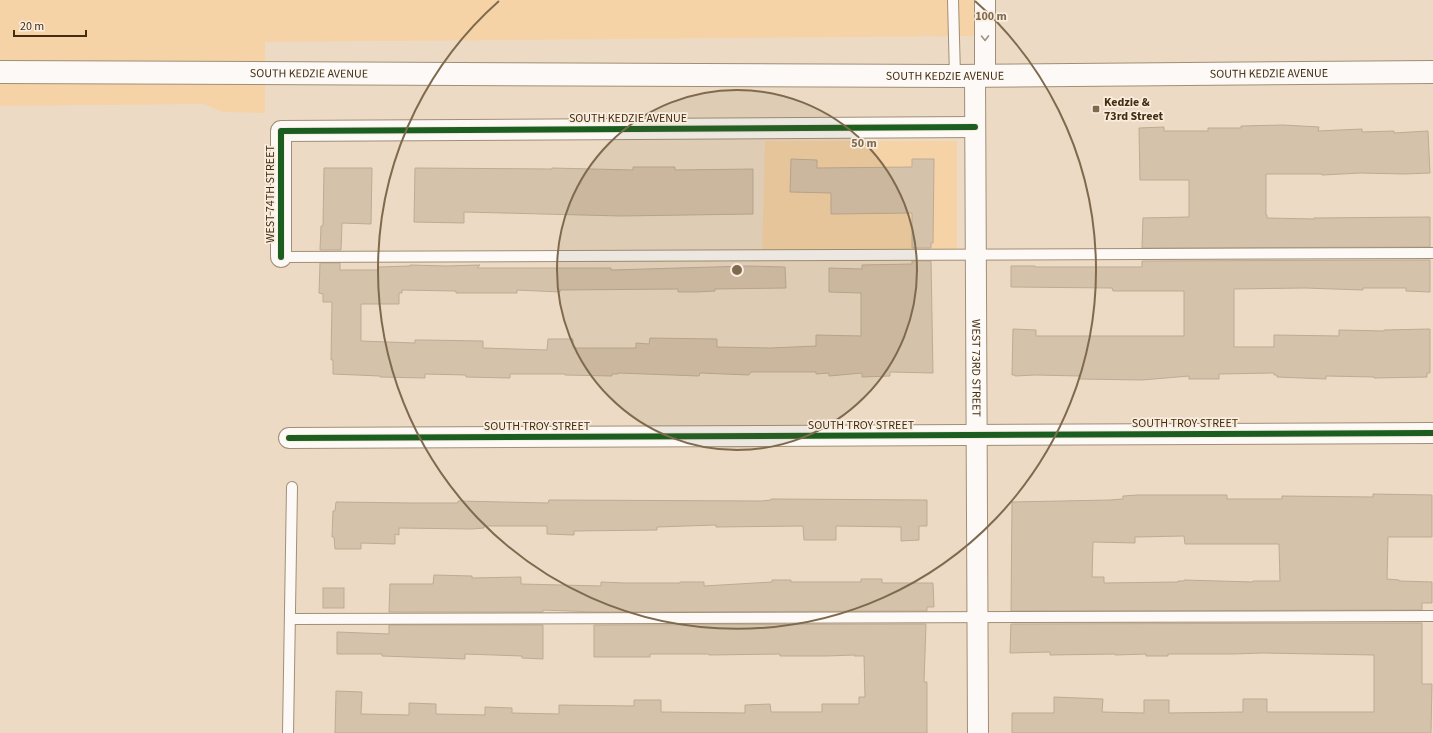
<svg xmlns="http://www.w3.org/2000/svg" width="1433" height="733" viewBox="0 0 1433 733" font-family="'Source Sans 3',sans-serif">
<rect width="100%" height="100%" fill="#eddac4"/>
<g fill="#f6d2a7">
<path d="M 0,0 L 976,0 L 976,36 L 265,42 L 265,113 L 223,112 L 204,104 L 0,106 Z"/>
<path d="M 765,141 L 957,141 L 957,254 L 762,255 Z"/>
</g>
<g fill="#d5c2aa" stroke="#beab94" fill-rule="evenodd">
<path d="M 1283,125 L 1319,127 L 1318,131 L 1362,129 L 1362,132 L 1394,131 L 1394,133 L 1428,131 L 1430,173 L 1404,174 L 1361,173 L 1322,175 L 1322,174 L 1266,174 L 1266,215 L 1267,215 L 1267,218 L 1314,219 L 1314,218 L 1430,217 L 1430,247 L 1142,248 L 1143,218 L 1189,217 L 1189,180 L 1140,180 L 1139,128 L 1164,127 L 1164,131 L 1208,131 L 1208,128 L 1241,128 L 1241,126 Z"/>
<path d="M 791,159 L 817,160 L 817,168 L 912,167 L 912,159 L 934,159 L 933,243 L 931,243 L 931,248 L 912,248 L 912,213 L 831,214 L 831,193 L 790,192 Z"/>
<path d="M 633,167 L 675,167 L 675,170 L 753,169 L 753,214 L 621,216 L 464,212 L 464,223 L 414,222 L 415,168 L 552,169 L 552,168 L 633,170 Z"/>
<path d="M 324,168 L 372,168 L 371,224 L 342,223 L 341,250 L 320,250 L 321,226 L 323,226 Z"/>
<path d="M 1430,260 L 1430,292 L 1406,291 L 1406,288 L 1363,288 L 1363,290 L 1305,288 L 1234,289 L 1234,347 L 1274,347 L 1274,335 L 1339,336 L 1339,330 L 1384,331 L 1384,330 L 1430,329 L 1430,373 L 1427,373 L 1427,377 L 1374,378 L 1374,377 L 1326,376 L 1326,379 L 1277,377 L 1277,375 L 1274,375 L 1274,373 L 1219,374 L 1219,379 L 1189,379 L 1189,376 L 1142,380 L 1080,379 L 1080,376 L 1036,375 L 1015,376 L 1015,375 L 1012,375 L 1013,329 L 1036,330 L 1036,336 L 1184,336 L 1184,291 L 1113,291 L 1112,288 L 1011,287 L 1011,266 L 1035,266 L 1035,267 L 1142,267 L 1142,261 Z"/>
<path d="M 912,261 L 931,261 L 933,373 L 890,372 L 890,376 L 862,377 L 862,373 L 829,376 L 829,373 L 816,374 L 816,372 L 751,372 L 749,375 L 700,373 L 699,376 L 618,373 L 618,374 L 612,374 L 612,376 L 565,375 L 565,374 L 510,374 L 510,378 L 466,377 L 466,375 L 425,374 L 425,378 L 380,377 L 380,376 L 333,374 L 333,360 L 331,360 L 332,302 L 323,302 L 323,294 L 319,293 L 320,263 L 340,263 L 340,270 L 379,270 L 379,267 L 410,266 L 410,265 L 446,266 L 480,265 L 477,268 L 611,268 L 611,270 L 747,266 L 785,267 L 786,288 L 715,289 L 715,291 L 696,292 L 678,292 L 678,289 L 560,290 L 560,292 L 517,290 L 517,293 L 456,293 L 456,291 L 402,290 L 402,293 L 399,293 L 399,304 L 361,304 L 361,341 L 415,343 L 415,340 L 423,340 L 483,341 L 483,348 L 547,350 L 548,339 L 573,339 L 573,348 L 636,348 L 636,343 L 649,344 L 650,338 L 717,339 L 717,347 L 770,348 L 816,346 L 816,335 L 861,336 L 861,293 L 829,292 L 829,268 L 862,269 L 862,265 L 912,264 Z"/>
<path d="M 1373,494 L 1432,495 L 1432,537 L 1388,537 L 1387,579 L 1399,580 L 1399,581 L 1432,582 L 1432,603 L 1422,603 L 1422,610 L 1011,611 L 1012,502 L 1110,500 L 1123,499 L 1123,496 L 1138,495 L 1227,495 L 1227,499 L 1282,499 L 1282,496 L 1373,497 ZM 1184,536 L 1185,544 L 1279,544 L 1280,581 L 1253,581 L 1253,582 L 1184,580 L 1184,581 L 1178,581 L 1178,582 L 1104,583 L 1104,577 L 1092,577 L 1093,542 L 1135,543 L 1135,537 Z"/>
<path d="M 771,499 L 927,500 L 927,526 L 919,526 L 919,540 L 901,541 L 901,527 L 836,526 L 836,540 L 804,540 L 803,526 L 716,527 L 716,525 L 657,527 L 657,530 L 574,531 L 574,535 L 547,534 L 547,526 L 484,526 L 484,528 L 472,529 L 399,528 L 399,535 L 395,534 L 395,544 L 361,543 L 361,549 L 335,549 L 334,537 L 332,537 L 333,511 L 335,511 L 336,502 L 413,503 L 458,503 L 458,501 L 548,503 L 549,500 L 761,501 L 771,500 Z"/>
<path d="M 434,575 L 472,576 L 472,578 L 521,577 L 521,584 L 601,586 L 601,582 L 625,583 L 680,583 L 680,582 L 704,582 L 704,586 L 772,582 L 772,580 L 791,580 L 791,582 L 861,582 L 861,579 L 882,579 L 882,583 L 933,583 L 934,607 L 927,607 L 927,611 L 594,612 L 543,610 L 543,612 L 389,612 L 390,584 L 433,584 Z"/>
<rect x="323" y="588" width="21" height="20"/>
<path d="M 1422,623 L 1422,684 L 1432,684 L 1431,733 L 1012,733 L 1012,713 L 1054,713 L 1054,697 L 1103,699 L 1102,712 L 1144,713 L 1144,700 L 1169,700 L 1169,713 L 1243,712 L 1243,699 L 1267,699 L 1267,712 L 1374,712 L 1374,655 L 1262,653 L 1233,654 L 1168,654 L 1168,656 L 1146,656 L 1146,654 L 1115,655 L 1115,654 L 1050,655 L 1050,652 L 1010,653 L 1011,624 Z"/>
<path d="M 926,624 L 924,682 L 927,682 L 927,733 L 335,733 L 336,691 L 362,692 L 361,714 L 409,715 L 409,703 L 436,704 L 436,714 L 485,715 L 485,707 L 512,708 L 512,713 L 559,714 L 559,705 L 634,706 L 634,700 L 661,700 L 661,712 L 745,713 L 745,705 L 770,704 L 771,712 L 822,712 L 822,704 L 859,704 L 859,697 L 865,697 L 864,656 L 854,656 L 855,655 L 826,656 L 780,656 L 780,654 L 709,655 L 708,654 L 650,654 L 650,657 L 594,657 L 594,625 Z"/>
<path d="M 389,625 L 543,625 L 543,659 L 522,658 L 522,656 L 465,654 L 465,659 L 382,656 L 382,654 L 337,654 L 337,632 L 389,634 Z"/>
</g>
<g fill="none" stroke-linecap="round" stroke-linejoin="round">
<defs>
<g id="lane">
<path d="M 953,0 L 955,76"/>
<path d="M 281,257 L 1433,253"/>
<path d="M 290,619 L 1433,616"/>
<path d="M 288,733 L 292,487"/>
</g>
<g id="street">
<path d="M 985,0 L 985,75"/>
<path id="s1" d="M 975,75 L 978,733"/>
<path d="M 281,257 L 281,131 L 975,127"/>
<path d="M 289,438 L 1433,433"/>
</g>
<g id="secondary">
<path id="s2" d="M 0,72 L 955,76 L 1433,72"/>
</g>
</defs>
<use href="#lane" stroke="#a18f74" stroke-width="12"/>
<use href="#street" stroke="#a18f74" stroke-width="22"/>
<use href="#secondary" stroke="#a18f74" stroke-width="24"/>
<path stroke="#e0dad2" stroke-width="2.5" stroke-dasharray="1 3" stroke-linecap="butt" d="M 923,32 L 932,33"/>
<use href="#lane" stroke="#fcf9f6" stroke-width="10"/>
<use href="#street" stroke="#fcf9f6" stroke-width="20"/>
<use href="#secondary" stroke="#fcf9f6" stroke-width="22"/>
<defs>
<g id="cycleway">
<path d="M 281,257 L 281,131 L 975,127"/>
<path d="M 289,438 L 1433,433"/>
</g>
</defs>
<use href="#cycleway" stroke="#f9eddf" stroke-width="8"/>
<use href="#cycleway" stroke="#1b5e20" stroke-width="6"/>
</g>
<defs><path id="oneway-chevron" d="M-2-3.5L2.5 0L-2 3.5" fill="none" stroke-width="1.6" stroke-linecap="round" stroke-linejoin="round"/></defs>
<use stroke="#a09382" href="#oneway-chevron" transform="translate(985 38) rotate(89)"/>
<circle cx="737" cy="270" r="180" fill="#7f6a4e" fill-opacity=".12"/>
<g fill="none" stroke="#7f6a4e" stroke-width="2">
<circle cx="737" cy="270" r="180"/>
<path d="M975 1A359 359 0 1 1 499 1"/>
</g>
<rect fill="#7f6a4e" stroke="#f9eddf" stroke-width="1.5" x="1092" y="105" width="8" height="8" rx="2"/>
<g text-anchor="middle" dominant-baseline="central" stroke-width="3.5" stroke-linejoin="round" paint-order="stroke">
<g font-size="12" fill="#442d0f" stroke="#f9eddf">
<text stroke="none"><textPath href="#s2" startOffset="309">SOUTH KEDZIE AVENUE</textPath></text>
<text stroke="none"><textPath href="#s2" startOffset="1269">SOUTH KEDZIE AVENUE</textPath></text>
<text stroke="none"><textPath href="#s2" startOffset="945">SOUTH KEDZIE AVENUE</textPath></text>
<text x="628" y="118">SOUTH KEDZIE AVENUE</text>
<text transform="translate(270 194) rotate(-90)">WEST 74TH STREET</text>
<text stroke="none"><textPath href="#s1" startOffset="293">WEST 73RD STREET</textPath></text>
<text x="1185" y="423">SOUTH TROY STREET</text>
<text x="861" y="425">SOUTH TROY STREET</text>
<text x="537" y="426">SOUTH TROY STREET</text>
</g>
<g font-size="12" font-weight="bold" fill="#442d0f" stroke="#f9eddf" text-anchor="start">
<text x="1104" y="102">Kedzie &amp;<tspan x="1104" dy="14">73rd Street</tspan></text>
</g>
</g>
<circle cx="737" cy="270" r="6" fill="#7f6a4e" stroke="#f9eddf" stroke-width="2"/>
<g font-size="12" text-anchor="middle" font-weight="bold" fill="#7f6a4e" stroke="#f9eddf" stroke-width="3.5" stroke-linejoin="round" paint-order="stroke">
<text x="991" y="20">100 m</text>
<text x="864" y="147">50 m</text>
</g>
<path d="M14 30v6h72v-6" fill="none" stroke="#442d0f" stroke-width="2"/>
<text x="20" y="30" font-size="12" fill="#442d0f" stroke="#f9eddf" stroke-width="3" paint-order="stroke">20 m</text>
</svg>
